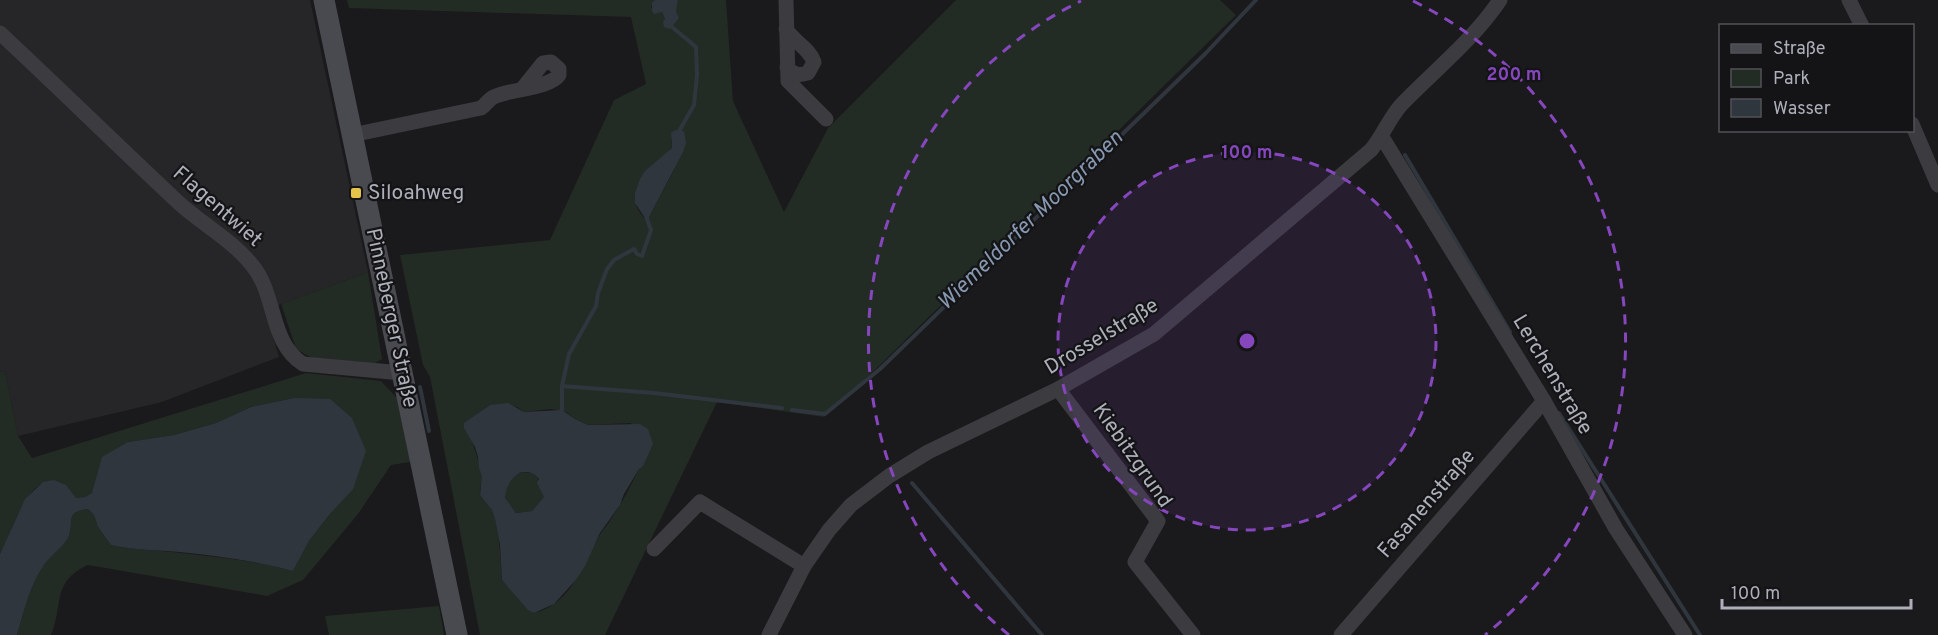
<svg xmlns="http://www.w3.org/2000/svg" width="1938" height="635" viewBox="0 0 1938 635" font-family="Overpass,sans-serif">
<rect width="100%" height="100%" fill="#1a191b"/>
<path fill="#262528" d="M 0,0 L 310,0 L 368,272 L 265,310 L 279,357 L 162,402 L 18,436 L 5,371 L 0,372 Z"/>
<g fill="#232b25" fill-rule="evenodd">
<path d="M 347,0 L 655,0 L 651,7 L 656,13 L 662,12 L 665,19 L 676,12 L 678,0 L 726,0 L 733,101 L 784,212 L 828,128 L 956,0 L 1220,0 L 1236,15 L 878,367 L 824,417 L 717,402 L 605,635 L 480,635 L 430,377 L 423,365 L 400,255 L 550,240 L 614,100 L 646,84 L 631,17 L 349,8 ZM 675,130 L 684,131 L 674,170 L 647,221 C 636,208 632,203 638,187 C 645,168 658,162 672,148 L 671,140 ZM 490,405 L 517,407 L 524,412 L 551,409 L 566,412 L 575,419 L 588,425 L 631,423 L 639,469 C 630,487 621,505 609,522 C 607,526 603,529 601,533 C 583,563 572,604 534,613 L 502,580 C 501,564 499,524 492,510 C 489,504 484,499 480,495 C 479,488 483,482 482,475 C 478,457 472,440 465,423 Z"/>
<path d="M 368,272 L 382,359 L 372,365 L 312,358 L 296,349 L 281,304 Z"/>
<path d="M 5,371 L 18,436 L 32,458 L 306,373 L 381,381 L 397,398 L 411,462 L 391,465 L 358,514 L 303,580 L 267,596 L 88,565 C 51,582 64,604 51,635 L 17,635 C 24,611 30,585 44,565 C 51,555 65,546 69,536 C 74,520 65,512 88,509 L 94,515 L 98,527 L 111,545 C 134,550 158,550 181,553 C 219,557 256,561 293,571 L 309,541 L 329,515 L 294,398 L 251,407 L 216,423 L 174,435 L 128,442 L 92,493 L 85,497 L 76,498 C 71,494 69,487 63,484 C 29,466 12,533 0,554 L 0,372 Z"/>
<path d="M 521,472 L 533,473 L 537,476 L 545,497 L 532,511 L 516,513 L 504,498 C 506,486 511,478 521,472 Z"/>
<path d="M 439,606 L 444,635 L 329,635 L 325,616 Z"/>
</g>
<g fill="#30363e" fill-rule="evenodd">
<path d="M 655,0 L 678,0 L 676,12 L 679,18 L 670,29 L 664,27 L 663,22 L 665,19 L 662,12 L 654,14 L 652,11 L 652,3 Z"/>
<path d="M 675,130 L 684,131 L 686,143 L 683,152 L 647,221 L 635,203 L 635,193 L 640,179 L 645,171 L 672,148 L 671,133 Z"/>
<path d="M 294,398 L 330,399 L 352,418 L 366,451 L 353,489 L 329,515 L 309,541 L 293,571 C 256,561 218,556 179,552 C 156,550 134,550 111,545 L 98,527 L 94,515 L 88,509 C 65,512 74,520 69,536 C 65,546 51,555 44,565 C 30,585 24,611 17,635 L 0,635 L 0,554 L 25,499 L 43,482 L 54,480 L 66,485 L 76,498 L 85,497 L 92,493 L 102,457 L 128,442 L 174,435 L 216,423 L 251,407 Z"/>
<path d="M 508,403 L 524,412 L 562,410 L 575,419 L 588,425 L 640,424 L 648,429 L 653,444 L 643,466 L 639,469 L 624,494 L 620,505 L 600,533 L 585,566 L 575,581 L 554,604 L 534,613 L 528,610 L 502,580 L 500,545 L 495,519 L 492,510 L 480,495 L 482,476 L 479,468 L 478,457 L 475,447 L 464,428 L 464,423 L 490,405 ZM 521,472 C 529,472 534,472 539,479 L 537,483 L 544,497 L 532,511 L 516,513 L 505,498 C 506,486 511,478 521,472 Z"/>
</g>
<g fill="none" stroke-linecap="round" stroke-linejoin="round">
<g stroke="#30363e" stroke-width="4">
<path d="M 672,27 L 696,47 L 697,75 L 694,105 L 678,133"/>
<path d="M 1405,155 L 1510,332"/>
<path d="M 562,386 L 654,393 L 782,408"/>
<path d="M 420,387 L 429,431"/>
<path d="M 792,410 L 825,414 L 880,369 L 1205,54 L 1256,0"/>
<path d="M 560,412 L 562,410 L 562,386 L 569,354 L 596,306 L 598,293 L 607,269 L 614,260 L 634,249 L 637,254 L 642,256 L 651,230 L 646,216"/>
<path d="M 1559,413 L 1700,635"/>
<path d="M 912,483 L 1042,635"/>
</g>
<g stroke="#3b3b40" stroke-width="15">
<path d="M 786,0 L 788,81 L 826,119"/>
<path d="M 1849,0 L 1862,26"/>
<path d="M 786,29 C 794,42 809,48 814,62 L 808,73 C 799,76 793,75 787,67"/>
<path d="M 0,33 C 60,89 119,147 179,203 C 202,224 232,240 252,265 C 277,295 269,342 303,364 L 402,373"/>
<path d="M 1912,124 L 1938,185"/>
<path d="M 352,135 L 481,108 C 487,104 489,98 496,96 C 512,89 550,88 559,75 L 559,69 L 551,62 L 543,63 L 523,88"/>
<path d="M 1382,137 L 1544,401 L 1616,529 L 1685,635"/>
<path d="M 1058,389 L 1158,521 L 1135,562 L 1193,635"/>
<path d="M 654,549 L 700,502 L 804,566"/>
<path d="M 769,635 L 804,566 L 829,530 L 851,505 L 889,476 L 928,452 L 1058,389 L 1154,334 L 1371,150 C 1383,136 1389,118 1402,104 C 1435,70 1473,40 1500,0"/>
<path d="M 1341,635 L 1544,401"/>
</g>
<path stroke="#494a50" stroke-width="21" d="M 324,0 L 457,635"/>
</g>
<circle cx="1247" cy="341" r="189" fill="#8546be" fill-opacity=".12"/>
<g fill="none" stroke="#8546be" stroke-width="3" stroke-dasharray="10 8">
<circle cx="1247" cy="341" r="189"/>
<path d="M1009 635A378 378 0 0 1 1081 1M1413 1A378 378 0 0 1 1485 635"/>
</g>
<rect fill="#e3c349" stroke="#141416" stroke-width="2" x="350" y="187" width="12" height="12" rx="3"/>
<g text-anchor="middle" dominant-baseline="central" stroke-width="4.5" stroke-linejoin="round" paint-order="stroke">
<g font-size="21" fill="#adafba" stroke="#141416" text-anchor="start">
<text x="368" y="193">Siloahweg</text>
</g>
<g font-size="21" fill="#adafba" stroke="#141416">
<text transform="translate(217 207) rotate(41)">Flagentwiet</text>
<text transform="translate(391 318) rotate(78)">Pinneberger Straße</text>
<text transform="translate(1102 337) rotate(-31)">Drosselstraße</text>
<text transform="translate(1552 375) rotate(59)">Lerchenstraße</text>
<text transform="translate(1132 456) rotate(55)">Kiebitzgrund</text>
<text transform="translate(1427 504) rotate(-49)">Fasanenstraße</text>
</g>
<g font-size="22" font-style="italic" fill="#8798b1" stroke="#141416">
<text transform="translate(1031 221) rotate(-44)">Wiemeldorfer Moorgraben</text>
</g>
</g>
<circle cx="1247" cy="341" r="9" fill="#8546be" stroke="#141416" stroke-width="3"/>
<g font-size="18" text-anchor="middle" font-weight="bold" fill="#8546be" stroke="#141416" stroke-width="4.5" stroke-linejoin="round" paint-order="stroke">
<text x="1514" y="80">200 m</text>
<text x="1247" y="158">100 m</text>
</g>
<rect x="1719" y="24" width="195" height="108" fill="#141416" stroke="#515258" stroke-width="1.5"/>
<rect x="1731" y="44" width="30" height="9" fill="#494a50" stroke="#515258" stroke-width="1.5"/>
<text x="1773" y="54" font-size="18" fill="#adafba">Straße</text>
<rect x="1731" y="69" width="30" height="18" fill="#232b25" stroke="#515258" stroke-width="1.5"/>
<text x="1773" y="84" font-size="18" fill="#adafba">Park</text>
<rect x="1731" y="99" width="30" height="18" fill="#30363e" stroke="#515258" stroke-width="1.5"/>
<text x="1773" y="114" font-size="18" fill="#adafba">Wasser</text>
<path d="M1722 599v9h189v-9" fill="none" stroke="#adafba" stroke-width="3"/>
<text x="1731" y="599" font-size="18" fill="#adafba" stroke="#141416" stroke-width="4.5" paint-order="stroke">100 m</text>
</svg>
